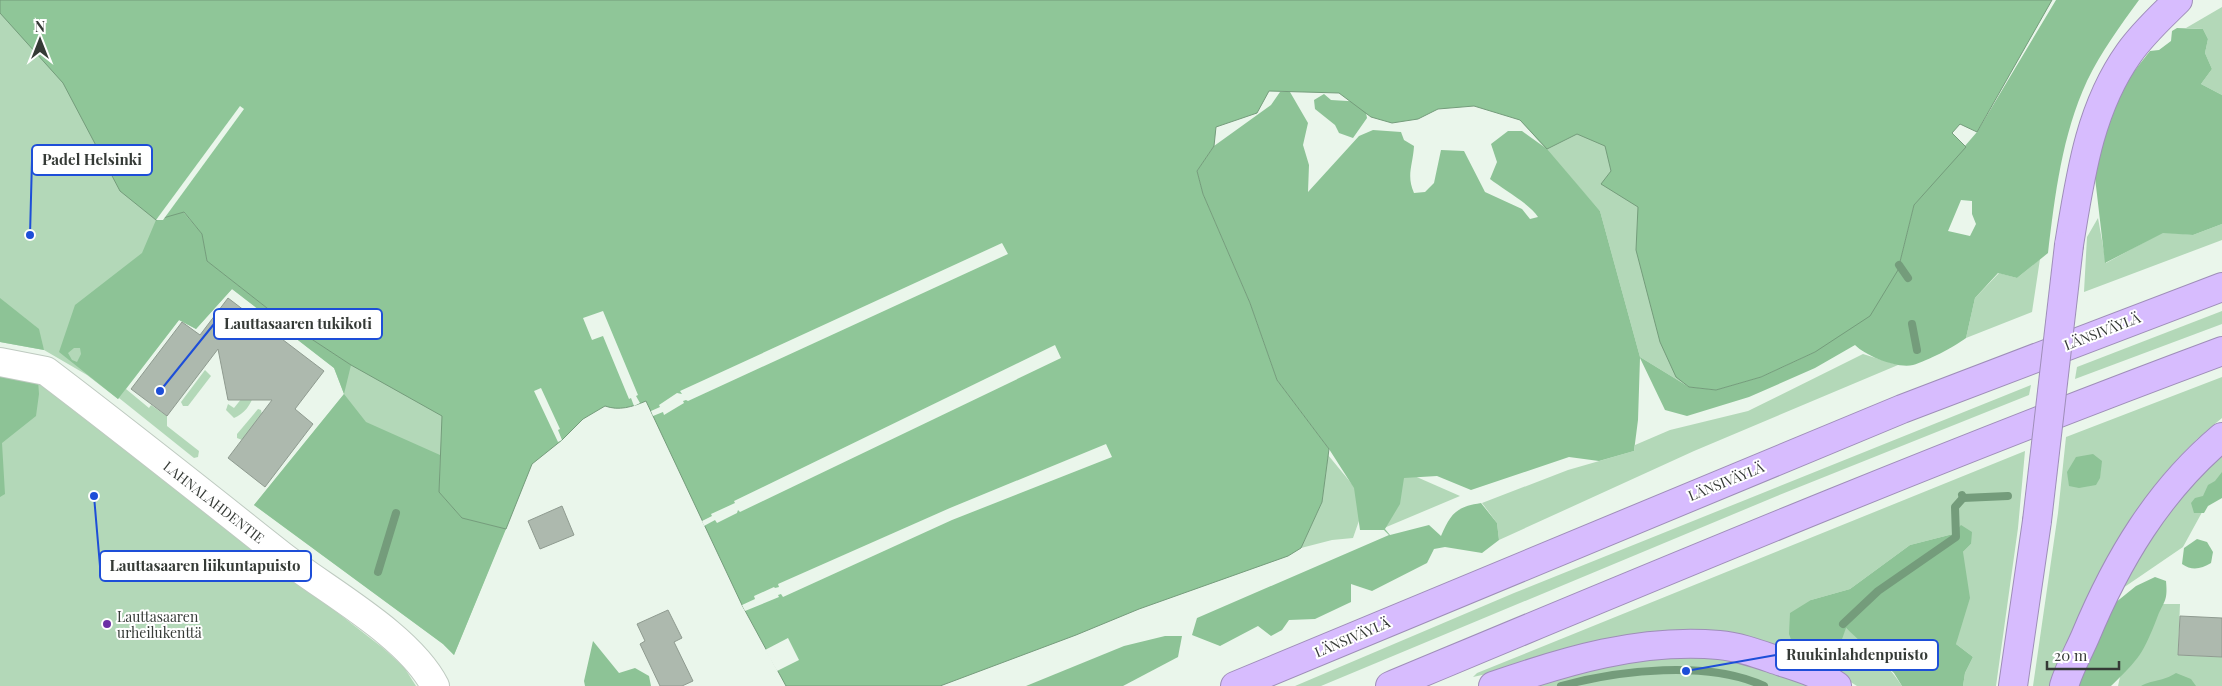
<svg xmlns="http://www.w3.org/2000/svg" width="2222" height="686" viewBox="0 0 2222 686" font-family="'Playfair Display',serif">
<rect width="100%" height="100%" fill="#eaf6eb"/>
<g fill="#b3d8b8">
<path d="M 0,0 L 532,464 L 454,655 L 443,644 L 254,505 L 344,394 L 334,368 L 232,289 L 196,329 L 179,320 L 126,389 L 149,408 L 151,405 L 167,416 L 167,426 L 199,451 L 198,457 L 194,458 L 119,398 L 118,399 L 87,375 L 44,350 L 0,342 Z"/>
<path d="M 2222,7 L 2222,95 L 2201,84 L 2212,69 L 2205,53 L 2208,39 L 2203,29 L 2186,28 Z"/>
<path d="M 1520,120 L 1946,144 L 1966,147 L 1914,205 L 1689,387 L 1640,357 L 1600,211 Z"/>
<path d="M 2098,218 L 2106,263 L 2163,232 L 2193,235 L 2222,224 L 2222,240 L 2084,292 L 2087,237 Z"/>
<path d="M 2040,259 L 2032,312 L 1966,338 L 1975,298 L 1999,273 L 2017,278 Z"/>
<path d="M 2222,311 L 2222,324 L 2075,379 L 2077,367 Z"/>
<path d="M 1863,354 L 1898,365 L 1694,451 L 1499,540 L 1497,523 L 1482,503 L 1568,470 L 1634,451 L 1635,445 L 1670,430 L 1748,411 Z"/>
<path d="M 205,370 L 211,376 L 188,406 L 183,406 L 181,402 Z"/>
<path d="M 0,371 L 38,380 L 383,648 L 404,667 L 416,686 L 0,686 Z"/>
<path d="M 2222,377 L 2222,418 C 2129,491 2097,581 2054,686 L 2033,686 L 2058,513 L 2066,437 Z"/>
<path d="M 2031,385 L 2029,395 L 1777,496 L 1321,686 L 1295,686 L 1514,593 Z"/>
<path d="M 254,394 C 251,405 244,414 234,418 L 226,410 L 228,404 L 234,408 L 242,398 Z"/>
<path d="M 258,409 L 261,410 L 262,414 L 242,440 L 237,438 L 237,434 Z"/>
<path d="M 2222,448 L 2222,485 L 2212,494 L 2183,547 L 2123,588 L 2145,538 Z"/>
<path d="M 2025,451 L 2018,528 L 1996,686 L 1963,686 L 1965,673 L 1973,657 L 1956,644 L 1963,552 L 1971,544 L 1953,534 L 1910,545 L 1850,589 L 1811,600 C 1842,625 1880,652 1902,686 L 1857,686 L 1805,654 L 1756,640 L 1500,671 L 1473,677 L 1477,673 Z"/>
<path d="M 1328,455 L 1356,489 L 1361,515 L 1353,538 L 1332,540 L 1301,548 L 1322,502 Z"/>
<path d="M 1403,471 L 1460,496 L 1384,528 Z"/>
<path d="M 2162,604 L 2180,604 L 2178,655 L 2222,657 L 2222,686 L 2118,686 L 2122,668 Z"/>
<path d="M 1694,657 L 1749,661 L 1819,686 L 1532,686 L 1628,659 Z"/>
</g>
<g fill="#8dc396" fill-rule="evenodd">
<path d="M 2056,0 L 2139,0 C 2120,26 2101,52 2087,81 C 2062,135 2055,195 2048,253 L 2017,278 L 1998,273 L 1975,298 L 1966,338 C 1954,347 1927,361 1913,365 C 1898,369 1866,356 1855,345 L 1815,368 L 1749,397 L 1687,416 L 1665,410 L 1640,358 L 1638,420 L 1634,451 L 1599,461 L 1569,457 L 1471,490 L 1437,476 L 1404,478 L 1400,504 L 1385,529 L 1390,535 L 1429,525 L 1441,536 C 1451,513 1456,507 1481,503 L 1497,523 L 1499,540 L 1482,553 L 1445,547 L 1434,549 L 1427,563 L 1372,591 L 1351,584 L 1351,602 L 1315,619 L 1289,620 L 1282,630 L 1271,636 L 1258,626 L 1220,646 L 1192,635 L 1197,618 L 1389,535 L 1384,530 L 1360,530 L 1354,488 L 1329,449 L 1277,380 L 1250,303 L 1203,194 L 1197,171 L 1214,146 L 1271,105 L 1280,92 L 1290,92 L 1308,123 L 1303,145 L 1309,165 L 1308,192 L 1359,136 L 1373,130 L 1401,132 L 1404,140 L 1414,146 C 1413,165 1406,175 1414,193 L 1425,192 L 1434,183 L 1441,150 L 1464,151 L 1485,192 L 1522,209 L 1530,219 L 1538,217 C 1531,205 1503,189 1490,179 L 1497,162 L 1491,144 L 1508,131 L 1522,131 L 1547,149 L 1600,211 L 1640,357 L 1689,387 L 1716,390 L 1761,377 L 1815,352 L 1898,270 L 1914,205 L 1977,132 ZM 1961,200 L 1972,201 L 1972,214 L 1976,224 L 1970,236 L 1948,231 Z"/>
<path d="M 2177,28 L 2203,29 L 2208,39 L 2205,53 L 2212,69 L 2201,84 L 2222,95 L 2222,224 L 2193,235 L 2163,233 L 2105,263 L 2092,152 L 2110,102 L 2150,51 L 2159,50 L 2171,41 L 2172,31 Z"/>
<path d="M 1324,94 L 1331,100 L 1364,102 L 1367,118 L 1353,138 L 1339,133 L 1335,125 L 1315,109 L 1314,100 Z"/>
<path d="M 183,212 L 202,234 L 207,261 L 281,319 L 351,365 L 344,394 L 366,422 L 440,455 L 439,492 L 462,518 L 506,529 L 454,655 L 443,644 L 254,505 L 344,394 L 334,368 L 232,289 L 196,329 L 179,320 L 118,399 L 59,352 L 75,305 L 142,253 L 156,220 ZM 74,348 L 80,348 L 81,354 L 77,362 L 72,360 L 68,353 Z"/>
<path d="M 0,298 L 39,329 L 44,350 L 0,342 Z"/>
<path d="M 0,371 L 38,380 L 39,394 L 36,416 L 2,443 L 5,494 L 0,497 Z"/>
<path d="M 2093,454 L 2102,461 L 2100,478 L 2096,485 L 2079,488 L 2069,486 L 2067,472 L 2076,457 Z"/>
<path d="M 2222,472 L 2222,498 L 2208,506 L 2204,513 L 2194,513 L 2191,503 L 2195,498 L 2203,496 L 2208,485 L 2215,481 Z"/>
<path d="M 1961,525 L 1972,532 L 1971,544 L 1963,552 L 1970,598 L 1956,644 L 1973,657 L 1965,673 L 1963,686 L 1902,686 L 1894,673 L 1846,628 L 1836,656 L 1793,645 L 1789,634 L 1790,613 L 1811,600 L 1850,589 L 1910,545 L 1953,534 Z"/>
<path d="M 2197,539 L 2207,542 L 2213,552 L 2211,563 C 2201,569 2192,571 2182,564 L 2184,548 Z"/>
<path d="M 2155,577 L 2166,581 C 2168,602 2164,600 2157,618 C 2143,654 2139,659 2111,686 L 2078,686 L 2110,607 L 2136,586 Z"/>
<path d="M 1165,636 L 1182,636 L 1178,657 L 1123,686 L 1026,686 L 1124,646 Z"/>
<path d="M 593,641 L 619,673 L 635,668 L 649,676 L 651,686 L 585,686 L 584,681 Z"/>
<path d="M 2176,673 L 2191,679 L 2196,686 L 2141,686 C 2154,679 2162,682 2176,673 Z"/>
</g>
<path fill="#8fc698" stroke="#749c7b" d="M 0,0 L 2052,0 L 1977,132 L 1960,124 L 1952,133 L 1966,147 L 1914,205 L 1898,270 L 1870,316 L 1815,352 L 1761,377 L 1716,390 L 1689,387 L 1676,377 L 1660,342 L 1636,250 L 1638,207 L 1601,184 L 1611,171 L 1605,146 L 1577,134 L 1547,149 L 1520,120 L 1474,106 L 1438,109 L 1418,119 L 1392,123 L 1371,117 L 1339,93 L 1269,91 L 1257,113 L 1216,127 L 1214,146 L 1197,171 L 1203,194 L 1250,303 L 1277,380 L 1329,449 L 1322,502 L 1301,548 L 1288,556 L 1139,609 L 1076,635 L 940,686 L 786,686 L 742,605 L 646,401 C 632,407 619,411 605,406 L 583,419 L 562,440 L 532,464 L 506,529 L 462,518 L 439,492 L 442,416 L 351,365 L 281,319 L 207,261 L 202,234 L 184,212 L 156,220 L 120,191 L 63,83 L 0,13 Z"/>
<g fill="#eaf6eb">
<path d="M 240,106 L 244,109 L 163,220 L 156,220 Z"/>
<path d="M 1002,243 L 1008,254 L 688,401 L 686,400 L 683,401 L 684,403 L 664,415 L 663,412 L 653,416 L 651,411 L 660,407 L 659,405 L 677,393 L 682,394 L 680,391 Z"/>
<path d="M 603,311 L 638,395 L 636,396 L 640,403 L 634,406 L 631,398 L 629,399 L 603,336 L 592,340 L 583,318 Z"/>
<path d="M 1055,345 L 1061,358 L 740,512 L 738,510 L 737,513 L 717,523 L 715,520 L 704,526 L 702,521 L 712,516 L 711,514 L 735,503 L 734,501 Z"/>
<path d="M 541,388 L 560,429 L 558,430 L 562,440 L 558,442 L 534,391 Z"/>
<path d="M 1106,444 L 1112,457 L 952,520 L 783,597 L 781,594 L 778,595 L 779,597 L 745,611 L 742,605 L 755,599 L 754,596 L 774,587 L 775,588 L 779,587 L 778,584 L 950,508 Z"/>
<path d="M 788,638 L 799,660 L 777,671 L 765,650 Z"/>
</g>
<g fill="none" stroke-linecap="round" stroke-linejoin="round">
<g stroke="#749c7b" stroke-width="8">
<path d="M 1899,265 L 1908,278"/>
<path d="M 1912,324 L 1917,350"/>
<path d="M 1962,495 L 1963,498 L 2008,496"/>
<path d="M 378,572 L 396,513"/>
<path d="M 1843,624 L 1878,591 L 1956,537 L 1955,507 L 1963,498"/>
<path d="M 1561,686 C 1619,670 1708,660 1764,686"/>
</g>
</g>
<g fill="#adb9ae" stroke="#8f9b90">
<path d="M 228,298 L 324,371 L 295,409 L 313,424 L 265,487 L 228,458 L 272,400 L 228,400 L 218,349 L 167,416 L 131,389 L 182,322 L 200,335 Z"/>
<path d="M 562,506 L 574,535 L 540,549 L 528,521 Z"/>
<path d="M 668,610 L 682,638 L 674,642 L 693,681 L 682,686 L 660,686 L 640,644 L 645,641 L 637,624 Z"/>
<path d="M 2180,616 L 2222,618 L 2222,657 L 2178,655 Z"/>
</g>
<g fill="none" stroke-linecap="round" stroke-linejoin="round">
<defs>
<path id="minor" d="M 0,362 L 46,371 C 125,431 203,493 281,555 C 327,591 409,635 435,686"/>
<g id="motorway">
<path d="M 2069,245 C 2080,178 2089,109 2129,53 C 2143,33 2161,17 2178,0"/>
<path d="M 1235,686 L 1902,409 L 2222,287"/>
<path d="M 1390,686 C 1666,571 1942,455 2222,351"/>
<path d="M 1493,686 C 1565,661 1641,638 1719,645 C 1741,647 1761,655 1782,662 C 1800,668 1821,674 1837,686"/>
<path d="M 2013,686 L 2037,521"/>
<path d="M 2064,686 C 2069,669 2078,653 2085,637 C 2117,560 2158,491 2222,437"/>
</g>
</defs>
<use href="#minor" stroke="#becac0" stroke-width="30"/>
<use href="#motorway" stroke="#9e8eb8" stroke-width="30"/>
<use href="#minor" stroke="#fff" stroke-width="28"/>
<use href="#motorway" stroke="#d7bcfe" stroke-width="28"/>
<defs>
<path id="motorway-bridge" d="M 2037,521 L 2069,245"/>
</defs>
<use href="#motorway-bridge" stroke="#9e8eb8" stroke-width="30" stroke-linecap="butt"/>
<use href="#motorway-bridge" stroke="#d7bcfe" stroke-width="28"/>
</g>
<circle fill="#6b2fa5" stroke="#fff" stroke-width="2" cx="107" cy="624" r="5"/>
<g text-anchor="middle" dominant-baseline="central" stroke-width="4" stroke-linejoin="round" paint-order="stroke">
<g font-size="14" fill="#353a36" stroke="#fff">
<text transform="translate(2102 331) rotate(-21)">LÄNSIVÄYLÄ</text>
<text transform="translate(1726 481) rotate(-22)">LÄNSIVÄYLÄ</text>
<text transform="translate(214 502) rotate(38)">LAHNALAHDENTIE</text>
<text transform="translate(1352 637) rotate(-23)">LÄNSIVÄYLÄ</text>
</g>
<g font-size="14" fill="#353a36" stroke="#fff" text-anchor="start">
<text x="117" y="616">Lauttasaaren<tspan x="117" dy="16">urheilukenttä</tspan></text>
</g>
</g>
<path fill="none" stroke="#1d4ed8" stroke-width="2" d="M30 235L32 160M160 391L214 324M94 496L100 566M1686 671L1776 655"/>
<g fill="#1d4ed8" stroke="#fff" stroke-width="2">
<circle cx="30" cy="235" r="5"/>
<circle cx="160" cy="391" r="5"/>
<circle cx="94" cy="496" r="5"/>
<circle cx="1686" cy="671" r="5"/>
</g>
<g fill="#fff" stroke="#1d4ed8" stroke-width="2">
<rect x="32" y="145" width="120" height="30" rx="5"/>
<rect x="214" y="309" width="168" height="30" rx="5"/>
<rect x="100" y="551" width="211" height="30" rx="5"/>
<rect x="1776" y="640" width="162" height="30" rx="5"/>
</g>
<g font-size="15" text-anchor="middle" font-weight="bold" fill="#353a36">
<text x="92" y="165">Padel Helsinki</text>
<text x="298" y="329">Lauttasaaren tukikoti</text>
<text x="205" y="571">Lauttasaaren liikuntapuisto</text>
<text x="1857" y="660">Ruukinlahdenpuisto</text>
</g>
<g transform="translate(40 40)" stroke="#ffffff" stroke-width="4" paint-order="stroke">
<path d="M0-4L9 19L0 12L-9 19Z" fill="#353a36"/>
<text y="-8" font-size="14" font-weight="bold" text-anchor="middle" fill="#353a36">N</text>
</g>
<path d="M2047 661v8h72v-8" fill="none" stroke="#353a36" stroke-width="2.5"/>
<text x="2054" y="661" font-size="15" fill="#353a36" stroke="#ffffff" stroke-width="4" paint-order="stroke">20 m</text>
</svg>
